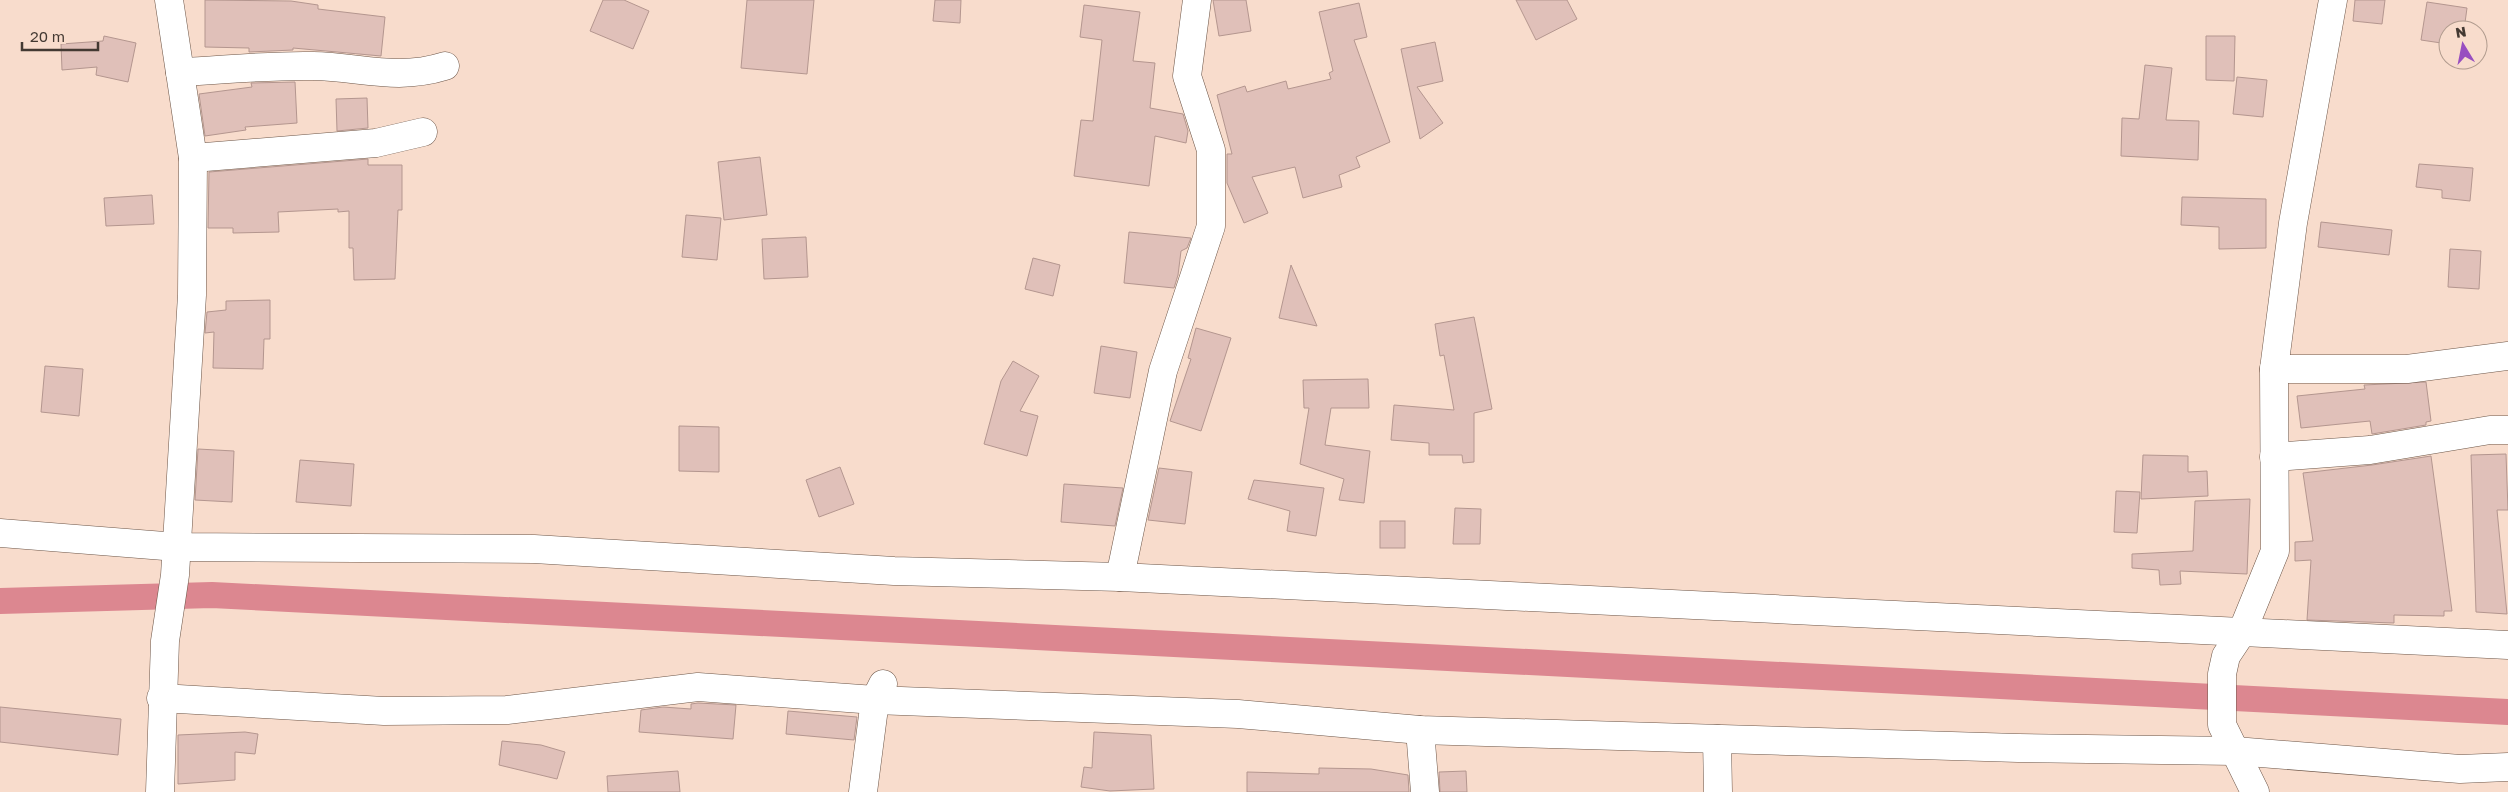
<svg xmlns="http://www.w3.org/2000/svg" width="2508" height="792" viewBox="0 0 2508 792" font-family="'Golos Text',sans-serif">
<rect width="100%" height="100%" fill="#f8dccc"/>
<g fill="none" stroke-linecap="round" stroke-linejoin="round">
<path stroke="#dc8790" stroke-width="26" d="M 0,601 L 212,595 L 2508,712"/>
</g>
<g fill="#e0c0b9" stroke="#b4968f">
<path d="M 205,0 L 291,1 L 318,5 L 318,9 L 385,17 L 381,56 L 293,48 L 293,50 L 249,52 L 249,48 L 205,47 Z"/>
<path d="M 603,0 L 624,0 L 649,11 L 633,49 L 590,31 Z"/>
<path d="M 747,0 L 814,0 L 807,74 L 741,68 Z"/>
<path d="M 935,0 L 961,0 L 960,23 L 933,21 Z"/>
<path d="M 1213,0 L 1246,0 L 1251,31 L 1219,36 Z"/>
<path d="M 1516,0 L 1567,0 L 1577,19 L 1536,40 Z"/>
<path d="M 2355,0 L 2385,0 L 2382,24 L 2353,21 Z"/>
<path d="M 2427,2 L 2467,8 L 2464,30 L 2448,30 L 2448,44 L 2421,40 Z"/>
<path d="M 1359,3 L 1367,37 L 1354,40 L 1390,142 L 1356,157 L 1360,167 L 1339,175 L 1342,187 L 1303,198 L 1295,167 L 1252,177 L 1268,213 L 1244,223 L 1227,183 L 1227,154 L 1232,154 L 1217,95 L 1245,86 L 1247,92 L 1286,81 L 1288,89 L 1331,79 L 1329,73 L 1333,71 L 1319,12 Z"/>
<path d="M 1084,5 L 1140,12 L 1133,61 L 1155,63 L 1150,108 L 1183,114 L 1188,131 L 1186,143 L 1155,136 L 1149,186 L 1074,176 L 1081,120 L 1093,121 L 1102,40 L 1080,37 Z"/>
<path d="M 104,36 L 136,43 L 128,82 L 96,75 L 97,67 L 62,70 L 61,44 L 103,41 Z"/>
<path d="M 2206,36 L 2235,36 L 2234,81 L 2206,80 Z"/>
<path d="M 1435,42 L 1443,81 L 1417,87 L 1443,123 L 1420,139 L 1401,49 Z"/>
<path d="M 2145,65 L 2172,68 L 2166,120 L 2199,121 L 2198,160 L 2121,156 L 2122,118 L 2139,119 Z"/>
<path d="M 2237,77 L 2267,80 L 2263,117 L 2233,114 Z"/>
<path d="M 295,82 L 297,123 L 245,127 L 246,130 L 205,136 L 199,94 L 252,87 L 251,83 Z"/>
<path d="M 367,98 L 368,128 L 337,131 L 336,99 Z"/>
<path d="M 760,157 L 767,215 L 724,220 L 718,162 Z"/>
<path d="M 368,159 L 368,165 L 402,165 L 402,210 L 398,210 L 395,279 L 354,280 L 353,248 L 349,248 L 349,211 L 338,212 L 338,209 L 278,212 L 279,232 L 233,233 L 233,228 L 208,228 L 209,172 Z"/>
<path d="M 2419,164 L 2473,168 L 2470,201 L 2442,198 L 2442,190 L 2416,187 Z"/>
<path d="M 152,195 L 154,224 L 106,226 L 104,198 Z"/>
<path d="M 2182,197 L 2266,199 L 2266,248 L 2219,249 L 2219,227 L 2181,225 Z"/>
<path d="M 686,215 L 721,218 L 717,260 L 682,257 Z"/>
<path d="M 2321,222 L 2392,230 L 2389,255 L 2318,247 Z"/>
<path d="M 1129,232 L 1191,238 L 1187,248 L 1181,251 L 1178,275 L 1174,288 L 1124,283 Z"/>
<path d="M 806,237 L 808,277 L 764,279 L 762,239 Z"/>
<path d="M 2450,249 L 2481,251 L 2479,289 L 2448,287 Z"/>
<path d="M 1033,258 L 1060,265 L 1053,296 L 1025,289 Z"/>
<path d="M 1291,265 L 1317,326 L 1279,318 Z"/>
<path d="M 270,300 L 270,339 L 264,339 L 263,369 L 213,368 L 214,332 L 205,333 L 207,312 L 226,310 L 226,301 Z"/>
<path d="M 1474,317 L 1492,409 L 1474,413 L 1474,462 L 1463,463 L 1462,455 L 1429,455 L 1429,443 L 1391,440 L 1394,405 L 1454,410 L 1444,355 L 1440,356 L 1435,324 Z"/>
<path d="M 1196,328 L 1231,338 L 1201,431 L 1170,421 L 1191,359 L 1188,358 Z"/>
<path d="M 1101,346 L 1137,352 L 1130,398 L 1094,393 Z"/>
<path d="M 1013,361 L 1039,376 L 1020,411 L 1038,416 L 1027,456 L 984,444 L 1001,381 Z"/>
<path d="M 45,366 L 83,369 L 79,416 L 41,412 Z"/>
<path d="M 1368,379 L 1369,408 L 1331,408 L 1325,445 L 1370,451 L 1364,503 L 1339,500 L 1344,479 L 1300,464 L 1309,408 L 1304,408 L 1303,380 Z"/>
<path d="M 2426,382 L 2431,421 L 2426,422 L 2426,425 L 2372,434 L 2370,421 L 2301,428 L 2297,396 L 2365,389 L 2364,385 Z"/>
<path d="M 679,426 L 719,427 L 719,472 L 679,471 Z"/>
<path d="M 198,449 L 234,451 L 232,502 L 195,500 Z"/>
<path d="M 2506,454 L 2508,510 L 2497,510 L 2507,614 L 2476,612 L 2471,455 Z"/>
<path d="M 2143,455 L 2188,456 L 2188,472 L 2207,471 L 2208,496 L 2141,499 Z"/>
<path d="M 2431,456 L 2452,611 L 2444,611 L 2444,616 L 2394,615 L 2394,623 L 2307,620 L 2311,560 L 2295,561 L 2295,542 L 2313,541 L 2303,473 L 2372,465 Z"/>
<path d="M 300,460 L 354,464 L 351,506 L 296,502 Z"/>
<path d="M 840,467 L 854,504 L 819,517 L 806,480 Z"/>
<path d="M 1159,468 L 1192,472 L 1185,524 L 1148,520 Z"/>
<path d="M 1254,480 L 1324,488 L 1316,536 L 1287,531 L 1290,511 L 1248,499 Z"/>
<path d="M 1064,484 L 1123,488 L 1115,526 L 1061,522 Z"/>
<path d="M 2116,491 L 2140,492 L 2137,533 L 2114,532 Z"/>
<path d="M 2250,499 L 2247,574 L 2180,571 L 2181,584 L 2160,585 L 2159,570 L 2132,568 L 2132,554 L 2193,551 L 2195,501 Z"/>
<path d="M 1455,508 L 1481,509 L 1480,544 L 1453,544 Z"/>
<rect x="1380" y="521" width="25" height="27"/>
<path d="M 698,703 L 736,705 L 733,739 L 639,732 L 641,710 L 663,707 L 691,709 L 691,704 Z"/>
<path d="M 0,707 L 121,719 L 118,755 L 0,742 Z"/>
<path d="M 788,711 L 857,717 L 854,740 L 786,734 Z"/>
<path d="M 245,732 L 258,734 L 255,754 L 235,752 L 235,780 L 178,784 L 178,735 Z"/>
<path d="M 1094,732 L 1151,735 L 1154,789 L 1110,791 L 1081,787 L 1084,767 L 1092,768 Z"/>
<path d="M 502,741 L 541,745 L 565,752 L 557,779 L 499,765 Z"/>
<path d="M 1319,768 L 1371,769 L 1408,775 L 1409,792 L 1247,792 L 1247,772 L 1319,774 Z"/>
<path d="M 678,771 L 680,792 L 608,792 L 607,776 Z"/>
<path d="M 1466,771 L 1467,792 L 1440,792 L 1439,772 Z"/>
</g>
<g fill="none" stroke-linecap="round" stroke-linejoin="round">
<defs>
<g id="minor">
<path d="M 180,72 C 224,70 269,65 313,66 C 361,67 397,81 445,66"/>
<path d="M 193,158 L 376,143 L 423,132"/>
<path d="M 2274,369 L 2407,369 L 2508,356"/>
<path d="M 2274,457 L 2370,450 L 2490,430 L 2508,430"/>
<path d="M 0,533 L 177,547 L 534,549 L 894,571 L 1120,577 L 2508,645"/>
<path d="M 1120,577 L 1163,371 L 1211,226 L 1211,150 L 1187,76 L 1197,0"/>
<path d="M 161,698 L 384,711 L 507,710 L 698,687 L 875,700 L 1238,714 L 1420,730 L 2018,748 L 2235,751 L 2460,769 L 2508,767"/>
<path d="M 1420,730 L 1425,792"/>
<path d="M 1717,739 L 1718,792"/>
<path d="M 160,792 L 165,641 L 175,575 L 192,295 L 193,158 L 169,0"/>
<path d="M 863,792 L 875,700 L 883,684"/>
<path d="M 2255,792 L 2222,725 L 2222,674 L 2226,656 L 2242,632 L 2275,551 L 2274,369 L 2293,223 L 2333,0"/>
</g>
</defs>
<use href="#minor" stroke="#6d5648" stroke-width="29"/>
<use href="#minor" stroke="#fff" stroke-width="28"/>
</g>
<g transform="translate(2463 45) rotate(350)"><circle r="24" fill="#f8dccc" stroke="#b09b8e"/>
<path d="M0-4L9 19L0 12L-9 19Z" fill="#984ec0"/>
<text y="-8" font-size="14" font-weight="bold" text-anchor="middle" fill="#433932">N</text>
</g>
<path d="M22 42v8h76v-8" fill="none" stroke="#433932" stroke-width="2.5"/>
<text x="30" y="42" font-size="15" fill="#433932" stroke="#f8dccc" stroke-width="4" paint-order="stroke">20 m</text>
</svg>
